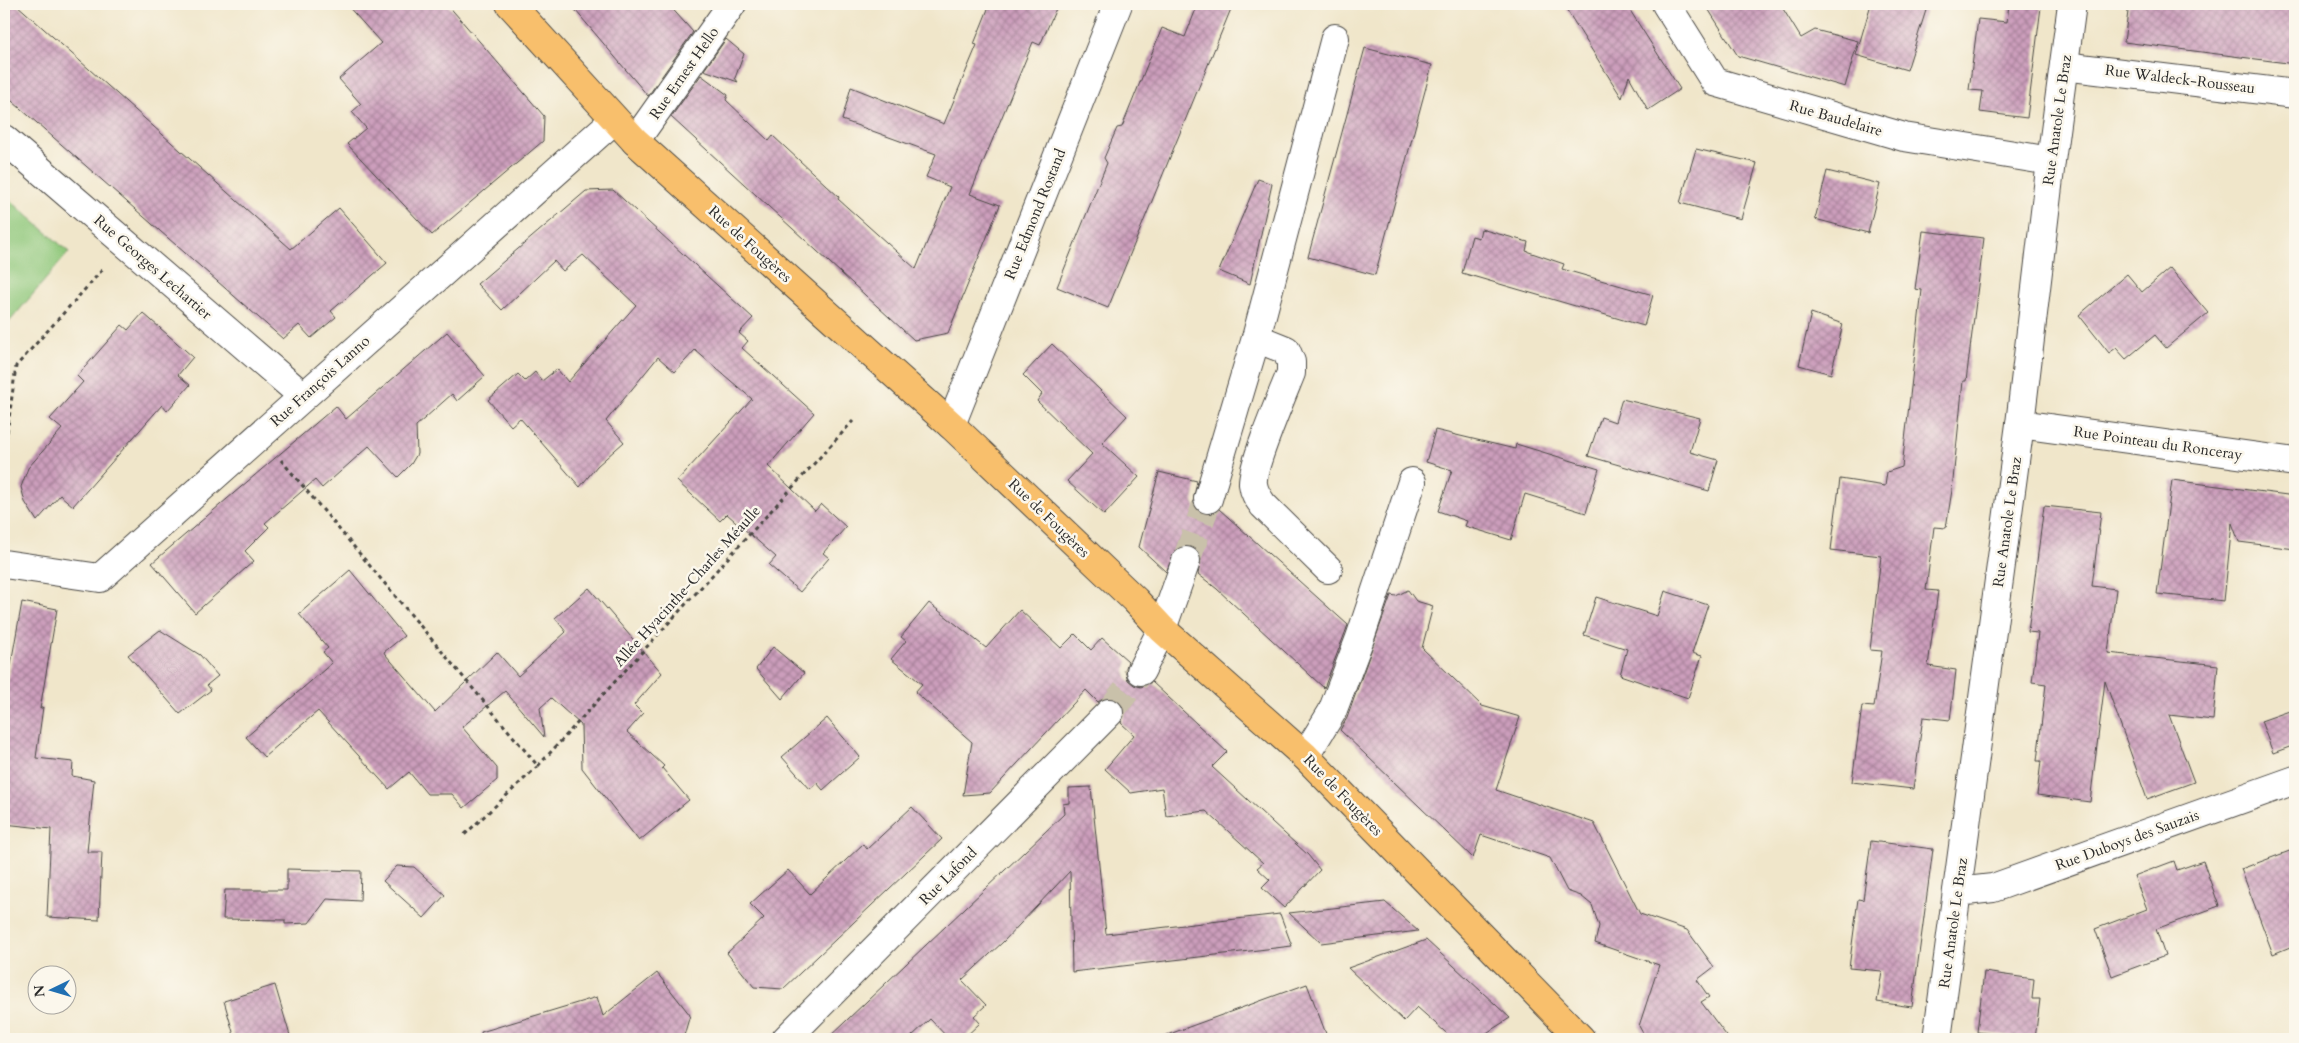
<svg xmlns="http://www.w3.org/2000/svg" width="2299" height="1043" viewBox="0 0 2299 1043" font-family="Cardo,serif">
<defs>
<pattern id="building-cross-hatch" width="8" height="8" patternUnits="userSpaceOnUse" patternTransform="scale(1.25)"><rect width="8" height="8" fill="#cc9ebc"/><path d="M0 0l8 8M0 8l8-8" fill="none" stroke="#a68199"/></pattern>
</defs>
<rect width="100%" height="100%" fill="#fbf7ec"/>
<filter id="ink" filterUnits="userSpaceOnUse"><feTurbulence type="fractalNoise" baseFrequency=".02" numOctaves="2"/><feDisplacementMap in="SourceGraphic" scale="10" xChannelSelector="R" yChannelSelector="G"/><feConvolveMatrix kernelMatrix="1 2 1 2 8 2 1 2 1" color-interpolation-filters="sRGB"/></filter>
<filter id="wash" filterUnits="userSpaceOnUse"><feTurbulence type="fractalNoise" baseFrequency=".0096" numOctaves="4" result="noise"/><feDisplacementMap in="SourceGraphic" scale="20" xChannelSelector="R" yChannelSelector="G"/><feGaussianBlur stdDeviation="1.12" result="paint"/><feColorMatrix in="noise" values="0 0 0 0 0 0 0 0 0 0 0 0 0 0 0 0 0 1.4 0 .05"/><feComposite in="paint" operator="in"/></filter>
<g filter="url(#wash)">
<rect width="100%" height="100%" fill="#f0e6ca"/>
<path fill="#90c87c" stroke="#5e7a54" d="M 4,195 L 69,252 L 4,328 Z"/>
<g id="blocks">
<g fill="url(#building-cross-hatch)">
<path d="M 4,4 L 16,4 L 291,249 L 339,208 L 387,263 L 331,311 L 336,317 L 311,338 L 299,325 L 283,339 L 4,94 Z"/>
<path d="M 346,4 L 447,4 L 544,116 L 543,141 L 432,235 L 347,144 L 366,128 L 352,112 L 361,104 L 339,79 L 381,43 Z"/>
<path d="M 570,4 L 668,4 L 693,32 L 648,96 Z"/>
<path d="M 990,4 L 1058,4 L 1040,45 L 1033,42 L 970,194 L 1000,205 L 948,333 L 914,340 L 671,117 L 701,75 L 728,95 L 726,100 L 769,141 L 773,136 L 839,197 L 838,199 L 916,269 L 950,187 L 926,177 L 936,154 L 842,120 L 851,87 L 944,124 L 977,45 L 974,44 Z"/>
<path d="M 1198,4 L 1233,4 L 1108,308 L 1057,287 L 1107,163 L 1104,158 L 1117,128 L 1122,127 L 1162,28 L 1185,37 Z"/>
<path d="M 1563,4 L 1626,4 L 1680,89 L 1648,110 L 1629,76 L 1622,98 Z"/>
<path d="M 1705,4 L 1780,4 L 1801,38 L 1815,30 L 1858,41 L 1845,87 L 1738,56 Z"/>
<path d="M 1871,4 L 1928,4 L 1907,70 L 1856,55 Z"/>
<path d="M 2009,4 L 2041,7 L 2027,118 L 1980,112 L 1983,91 L 1969,90 L 1978,19 L 2007,22 Z"/>
<path d="M 2129,4 L 2295,4 L 2295,64 L 2124,42 Z"/>
<path d="M 726,39 L 744,54 L 735,78 L 738,82 L 704,70 Z"/>
<path d="M 1365,48 L 1432,65 L 1375,275 L 1308,257 Z"/>
<path d="M 1696,149 L 1757,163 L 1741,219 L 1680,203 Z"/>
<path d="M 1827,171 L 1880,184 L 1868,233 L 1815,219 Z"/>
<path d="M 1258,179 L 1272,184 L 1250,284 L 1219,271 Z"/>
<path d="M 613,190 L 753,318 L 739,333 L 748,341 L 742,348 L 814,413 L 768,466 L 815,511 L 821,504 L 846,527 L 823,553 L 829,558 L 800,592 L 769,565 L 776,557 L 727,514 L 720,521 L 677,481 L 752,399 L 695,350 L 675,372 L 658,357 L 606,421 L 624,442 L 597,466 L 580,487 L 520,418 L 511,426 L 488,400 L 518,374 L 525,381 L 535,372 L 542,381 L 557,369 L 568,382 L 636,305 L 583,255 L 563,271 L 554,261 L 502,310 L 477,284 L 586,191 Z"/>
<path d="M 1481,229 L 1528,242 L 1526,251 L 1564,264 L 1562,269 L 1653,295 L 1644,326 L 1462,273 L 1472,236 L 1479,238 Z"/>
<path d="M 1923,231 L 1984,238 L 1966,381 L 1963,381 L 1952,490 L 1946,528 L 1934,527 L 1926,590 L 1938,591 L 1928,666 L 1956,670 L 1954,688 L 1950,720 L 1923,717 L 1913,789 L 1852,782 L 1862,706 L 1874,707 L 1882,651 L 1870,650 L 1881,556 L 1831,550 L 1840,479 L 1885,486 L 1887,472 L 1902,467 L 1922,290 L 1915,289 Z"/>
<path d="M 2170,268 L 2208,313 L 2166,348 L 2155,335 L 2126,359 L 2116,348 L 2109,353 L 2079,315 L 2127,274 L 2142,292 Z"/>
<path d="M 143,313 L 193,357 L 178,375 L 190,385 L 167,411 L 162,405 L 73,506 L 60,495 L 37,521 L 25,502 L 21,487 L 28,468 L 62,429 L 50,419 L 83,382 L 77,376 L 122,325 L 128,330 Z"/>
<path d="M 1811,313 L 1843,324 L 1831,374 L 1799,365 Z"/>
<path d="M 447,332 L 485,376 L 457,401 L 452,394 L 416,426 L 417,454 L 411,464 L 398,477 L 369,446 L 322,488 L 315,480 L 265,523 L 269,527 L 245,551 L 254,561 L 195,613 L 152,563 L 336,406 L 346,419 Z"/>
<path d="M 1052,344 L 1127,416 L 1102,443 L 1139,477 L 1104,515 L 1067,481 L 1092,454 L 1037,401 L 1042,394 L 1023,375 Z"/>
<path d="M 1622,399 L 1700,418 L 1690,452 L 1718,460 L 1709,491 L 1588,456 L 1601,417 L 1615,422 Z"/>
<path d="M 1435,430 L 1515,449 L 1516,444 L 1599,469 L 1586,513 L 1525,494 L 1511,540 L 1465,526 L 1467,521 L 1438,511 L 1452,470 L 1426,462 Z"/>
<path d="M 1159,472 L 1197,481 L 1193,502 L 1197,510 L 1203,514 L 1211,514 L 1219,509 L 1348,625 L 1324,688 L 1217,589 L 1198,574 L 1201,559 L 1198,551 L 1191,546 L 1183,546 L 1176,549 L 1166,572 L 1139,547 Z"/>
<path d="M 2172,480 L 2295,496 L 2295,549 L 2239,542 L 2232,523 L 2224,601 L 2157,594 Z"/>
<path d="M 2044,506 L 2101,512 L 2092,586 L 2116,589 L 2108,653 L 2218,665 L 2213,720 L 2169,715 L 2194,782 L 2147,799 L 2105,681 L 2090,802 L 2037,795 L 2041,761 L 2037,761 L 2046,684 L 2032,682 L 2038,633 L 2028,632 Z"/>
<path d="M 350,570 L 404,636 L 384,652 L 385,654 L 435,712 L 497,652 L 518,676 L 566,632 L 555,618 L 589,588 L 662,673 L 634,705 L 643,714 L 627,732 L 664,766 L 662,768 L 689,800 L 639,841 L 582,768 L 581,725 L 551,698 L 540,708 L 544,737 L 505,691 L 462,727 L 497,768 L 497,780 L 464,808 L 452,794 L 427,794 L 409,772 L 389,789 L 318,711 L 264,757 L 246,737 L 332,663 L 323,652 L 328,648 L 299,614 Z"/>
<path d="M 1408,590 L 1416,601 L 1433,606 L 1422,648 L 1482,706 L 1520,717 L 1496,790 L 1594,823 L 1640,914 L 1687,930 L 1714,967 L 1697,980 L 1709,997 L 1701,1002 L 1729,1039 L 1646,1039 L 1639,1026 L 1659,965 L 1595,943 L 1599,926 L 1592,905 L 1581,896 L 1567,891 L 1550,858 L 1481,835 L 1473,858 L 1340,730 L 1347,718 L 1391,595 L 1396,596 Z"/>
<path d="M 1665,591 L 1708,605 L 1692,653 L 1702,656 L 1688,698 L 1620,675 L 1627,649 L 1584,635 L 1596,597 L 1657,616 Z"/>
<path d="M 22,602 L 57,609 L 40,709 L 43,707 L 36,758 L 73,762 L 72,776 L 94,780 L 87,852 L 102,852 L 99,920 L 47,917 L 51,829 L 4,824 L 4,703 Z"/>
<path d="M 929,603 L 986,648 L 1020,610 L 1061,648 L 1075,634 L 1091,650 L 1102,638 L 1128,661 L 1125,671 L 1128,680 L 1134,685 L 1141,687 L 1152,682 L 1227,752 L 1212,767 L 1308,855 L 1320,870 L 1284,908 L 1262,888 L 1270,880 L 1257,868 L 1263,863 L 1206,811 L 1166,816 L 1162,788 L 1131,793 L 1105,769 L 1134,735 L 1121,723 L 1124,716 L 1124,708 L 1120,702 L 1112,698 L 1104,698 L 1098,702 L 1086,690 L 990,793 L 963,795 L 972,742 L 915,692 L 922,684 L 891,659 L 906,641 L 901,637 Z"/>
<path d="M 160,630 L 200,655 L 218,676 L 207,685 L 211,690 L 180,714 L 128,655 Z"/>
<path d="M 773,647 L 804,673 L 782,699 L 756,669 Z"/>
<path d="M 2295,709 L 2295,745 L 2273,753 L 2261,721 Z"/>
<path d="M 827,718 L 860,757 L 823,790 L 817,783 L 810,789 L 782,757 Z"/>
<path d="M 1091,787 L 1106,934 L 1280,914 L 1292,946 L 1072,972 L 1070,871 L 1003,942 L 962,980 L 986,1005 L 974,1016 L 980,1023 L 963,1039 L 949,1039 L 930,1019 L 909,1039 L 827,1039 L 1064,814 L 1063,804 L 1069,803 L 1069,788 Z"/>
<path d="M 912,807 L 942,839 L 783,989 L 754,987 L 727,953 L 764,918 L 750,904 L 788,870 L 810,894 L 863,844 L 867,849 Z"/>
<path d="M 1871,841 L 1933,849 L 1912,1007 L 1877,1002 L 1882,971 L 1849,968 L 1858,899 L 1863,900 Z"/>
<path d="M 2295,849 L 2295,945 L 2273,954 L 2241,869 Z"/>
<path d="M 2174,861 L 2177,870 L 2203,861 L 2219,906 L 2156,929 L 2165,956 L 2112,976 L 2095,929 L 2147,909 L 2134,876 Z"/>
<path d="M 397,866 L 414,867 L 445,895 L 424,918 L 383,881 Z"/>
<path d="M 287,869 L 361,871 L 360,901 L 327,899 L 309,923 L 285,924 L 285,920 L 223,919 L 225,890 L 287,890 Z"/>
<path d="M 1385,902 L 1418,931 L 1321,943 L 1289,913 Z"/>
<path d="M 1426,940 L 1510,1018 L 1477,1039 L 1453,1039 L 1417,1007 L 1404,1021 L 1348,968 Z"/>
<path d="M 1984,972 L 2034,979 L 2032,999 L 2040,999 L 2035,1039 L 1977,1032 Z"/>
<path d="M 657,973 L 690,1015 L 683,1039 L 482,1039 L 481,1032 L 597,997 L 603,1016 Z"/>
<path d="M 1307,984 L 1328,1039 L 1165,1039 L 1164,1036 Z"/>
<path d="M 275,985 L 291,1039 L 235,1039 L 224,1001 Z"/>
</g>
</g>
</g>
<g filter="url(#ink)">
<use href="#blocks" fill-opacity="0" stroke="#494743" stroke-width="1"/>
<g fill="none" stroke-linecap="round" stroke-linejoin="round">
<g stroke="#c9c1aa" stroke-width="28" stroke-dasharray="28 14" stroke-linecap="butt">
<path d="M 1186,561 L 1208,499"/>
<path d="M 1109,713 L 1141,671"/>
</g>
<defs>
<g id="minor">
<path d="M 1666,4 L 1715,82 L 1904,137 L 2051,161"/>
<path d="M 2064,66 L 2295,94"/>
<path d="M 4,139 L 303,396"/>
<path d="M 635,141 L 732,4"/>
<path d="M 1256,338 L 1286,350 L 1291,362 L 1291,373 C 1283,393 1251,467 1253,484 C 1254,493 1258,498 1263,505 L 1328,569"/>
<path d="M 2020,424 L 2295,462"/>
<path d="M 951,425 L 1118,4"/>
<path d="M 1208,499 L 1256,338 L 1335,38"/>
<path d="M 4,564 L 100,578 L 614,120"/>
<path d="M 1141,671 L 1162,629 L 1186,561"/>
<path d="M 1305,756 L 1332,712 L 1360,638 L 1412,482"/>
<path d="M 1957,892 L 1993,888 L 2295,780"/>
<path d="M 786,1039 L 1109,713"/>
<path d="M 1937,1039 L 2020,424 L 2051,161 L 2072,4"/>
</g>
<path id="major" d="M 510,4 L 635,141 L 951,425 L 1135,600 L 1162,629 L 1305,756 L 1581,1039"/>
</defs>
<use href="#minor" stroke="#494743" stroke-width="30"/>
<use href="#major" stroke="#494743" stroke-width="30"/>
<g stroke="#494743" stroke-width="3" stroke-dasharray="4 4" stroke-linecap="butt">
<path d="M 4,456 L 16,366 L 104,268"/>
<path d="M 281,460 L 538,766 L 462,837"/>
<path d="M 538,766 L 853,421"/>
</g>
<use href="#minor" stroke="#fff" stroke-width="28"/>
<use href="#major" stroke="#f8bf6c" stroke-width="28"/>
</g>
</g>
<g text-anchor="middle" dominant-baseline="central" stroke-width="5" stroke-linejoin="round" paint-order="stroke">
<g font-size="15" fill="#2b2b2b" stroke="#fbf7ec">
<text transform="translate(684 73) rotate(-55)">Rue Ernest Hello</text>
<text transform="translate(2180 79) rotate(7)">Rue Waldeck-Rousseau</text>
<text transform="translate(1836 118) rotate(16)">Rue Baudelaire</text>
<text transform="translate(2057 120) rotate(-82)">Rue Anatole Le Braz</text>
<text transform="translate(1035 214) rotate(-68)">Rue Edmond Rostand</text>
<text transform="translate(750 244) rotate(42)">Rue de Fougères</text>
<text transform="translate(153 267) rotate(41)">Rue Georges Lechartier</text>
<text transform="translate(320 381) rotate(-42)">Rue François Lanno</text>
<text transform="translate(2158 443) rotate(8)">Rue Pointeau du Ronceray</text>
<text transform="translate(1049 518) rotate(44)">Rue de Fougères</text>
<text transform="translate(2007 522) rotate(-82)">Rue Anatole Le Braz</text>
<text transform="translate(687 586) rotate(-48)">Allée Hyacinthe-Charles Méaulle</text>
<text transform="translate(1343 795) rotate(46)">Rue de Fougères</text>
<text transform="translate(2127 840) rotate(-20)">Rue Duboys des Sauzais</text>
<text transform="translate(948 876) rotate(-45)">Rue Lafond</text>
<text transform="translate(1953 923) rotate(-82)">Rue Anatole Le Braz</text>
</g>
</g>
<rect width="2299" height="1043" fill="none" stroke="#fbf7ec" stroke-width="20"/>
<g transform="translate(52 990) rotate(265)"><circle r="24" fill="#fbf7ec" stroke="#a8a59f"/>
<path d="M0-4L9 19L0 12L-9 19Z" fill="#1f6fb2"/>
<text y="-8" font-size="14" font-weight="bold" text-anchor="middle" fill="#2b2b2b">N</text>
</g>
</svg>
